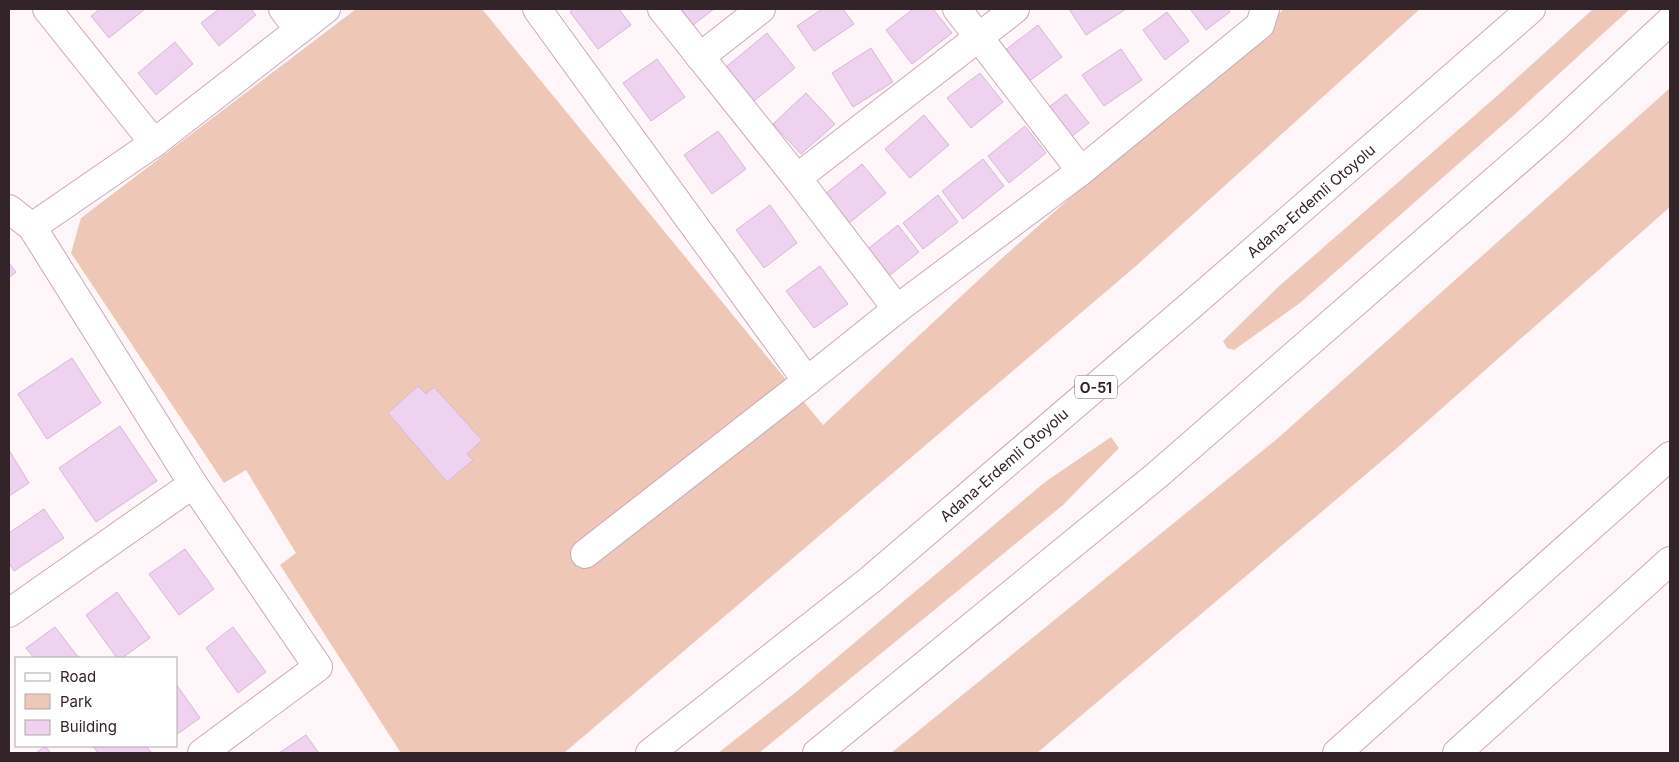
<svg xmlns="http://www.w3.org/2000/svg" width="1679" height="762" viewBox="0 0 1679 762" font-family="Inter,sans-serif">
<rect width="100%" height="100%" fill="#fef6f9"/>
<g fill="#efc7b7">
<path d="M 356,9 L 482,9 L 823,425 L 1000,260 L 1284,9 L 1420,9 L 1136,266 L 564,753 L 401,753 L 280,565 L 296,553 L 246,470 L 224,483 L 71,253 L 81,218 Z"/>
<path d="M 1593,9 L 1630,9 L 1514,115 L 1300,303 L 1234,350 L 1227,348 L 1223,341 L 1278,287 L 1497,96 Z"/>
<path d="M 1670,88 L 1670,207 L 1397,448 L 1037,753 L 891,753 L 1277,439 Z"/>
<path d="M 1111,437 L 1119,448 L 1063,505 L 759,753 L 718,753 L 796,692 L 1045,482 Z"/>
</g>
<g fill="#efd2ef" stroke="#d5b9d5">
<path d="M 100,9 L 145,9 L 109,38 L 91,16 Z"/>
<path d="M 219,9 L 251,9 L 256,15 L 219,46 L 201,23 Z"/>
<path d="M 574,9 L 619,9 L 631,25 L 598,49 L 570,12 Z"/>
<path d="M 680,9 L 714,9 L 693,25 Z"/>
<path d="M 822,9 L 843,9 L 854,24 L 814,51 L 797,26 Z"/>
<path d="M 913,9 L 933,9 L 952,33 L 912,64 L 886,30 Z"/>
<path d="M 1069,9 L 1126,9 L 1086,35 Z"/>
<path d="M 1190,9 L 1228,9 L 1230,12 L 1206,30 Z"/>
<path d="M 1167,12 L 1189,41 L 1165,60 L 1143,30 Z"/>
<path d="M 1038,25 L 1062,57 L 1028,82 L 1004,51 Z"/>
<path d="M 767,33 L 795,68 L 754,101 L 726,67 Z"/>
<path d="M 175,42 L 193,64 L 156,95 L 138,73 Z"/>
<path d="M 871,48 L 893,82 L 853,107 L 832,73 Z"/>
<path d="M 1121,49 L 1142,80 L 1104,106 L 1082,75 Z"/>
<path d="M 657,59 L 685,97 L 651,121 L 623,83 Z"/>
<path d="M 980,73 L 1003,102 L 971,128 L 947,98 Z"/>
<path d="M 806,93 L 835,124 L 801,154 L 773,124 Z"/>
<path d="M 1066,94 L 1089,123 L 1071,137 L 1049,107 Z"/>
<path d="M 924,115 L 949,145 L 910,178 L 885,149 Z"/>
<path d="M 1025,126 L 1046,153 L 1009,183 L 988,156 Z"/>
<path d="M 718,131 L 746,169 L 712,194 L 684,155 Z"/>
<path d="M 983,159 L 1004,186 L 963,219 L 942,191 Z"/>
<path d="M 862,164 L 886,193 L 843,228 L 819,199 Z"/>
<path d="M 938,195 L 958,222 L 923,249 L 903,223 Z"/>
<path d="M 770,205 L 797,243 L 764,268 L 736,230 Z"/>
<path d="M 898,225 L 919,252 L 885,279 L 864,252 Z"/>
<path d="M 9,263 L 16,272 L 9,278 Z"/>
<path d="M 820,266 L 848,304 L 814,328 L 786,291 Z"/>
<path d="M 72,358 L 101,403 L 47,439 L 18,394 Z"/>
<path d="M 418,386 L 426,394 L 434,387 L 482,440 L 467,454 L 473,460 L 447,482 L 388,413 Z"/>
<path d="M 120,426 L 157,481 L 96,522 L 59,468 Z"/>
<path d="M 9,450 L 29,483 L 9,496 Z"/>
<path d="M 44,509 L 64,538 L 14,571 L 9,563 L 9,533 Z"/>
<path d="M 185,549 L 214,589 L 179,615 L 149,574 Z"/>
<path d="M 117,592 L 150,638 L 122,658 L 117,658 L 86,615 Z"/>
<path d="M 55,627 L 79,658 L 34,658 L 26,648 Z"/>
<path d="M 233,627 L 266,672 L 238,693 L 206,648 Z"/>
<path d="M 176,684 L 200,718 L 176,735 Z"/>
<path d="M 306,735 L 319,753 L 279,753 Z"/>
<path d="M 45,746 L 51,753 L 36,753 Z"/>
<path d="M 93,746 L 146,746 L 152,753 L 98,753 Z"/>
</g>
<g fill="none" stroke-linecap="round" stroke-linejoin="round">
<defs>
<g id="minor">
<path d="M 47,9 L 154,143"/>
<path d="M 283,9 L 299,30"/>
<path d="M 537,9 L 807,381"/>
<path d="M 662,9 L 797,178 L 897,309"/>
<path d="M 957,9 L 1081,171"/>
<path d="M 700,57 L 761,9"/>
<path d="M 797,178 L 1015,9"/>
<path d="M 9,209 L 32,227 L 193,484 L 318,667 L 202,753"/>
<path d="M 32,227 L 154,143 L 326,9"/>
<path d="M 585,554 L 807,381 L 897,309 L 1081,171 L 1260,25 L 1265,9"/>
<path d="M 9,613 L 193,484"/>
</g>
<g id="tertiary">
<path d="M 1337,753 L 1670,456"/>
<path d="M 1457,753 L 1670,561"/>
</g>
<g id="motorway">
<path d="M 650,753 L 870,580 L 1182,313 L 1531,9"/>
<path d="M 817,753 L 1156,476 L 1553,130 L 1670,21"/>
</g>
</defs>
<use href="#minor" stroke="#cda7b6" stroke-width="30"/>
<use href="#tertiary" stroke="#cda7b6" stroke-width="30"/>
<use href="#motorway" stroke="#cda7b6" stroke-width="30"/>
<use href="#minor" stroke="#fff" stroke-width="28"/>
<use href="#tertiary" stroke="#fff" stroke-width="28"/>
<use href="#motorway" stroke="#fff" stroke-width="28"/>
</g>
<g text-anchor="middle" dominant-baseline="central" stroke-width="4.5" stroke-linejoin="round" paint-order="stroke">
<rect fill="#fff" stroke="#70666a" stroke-width="1" x="1075" y="375.5" width="42" height="23" rx="4"/>
<g font-size="14" font-weight="bold" fill="#33242a">
<text x="1096" y="387">O-51</text>
</g>
<g font-size="15" fill="#33242a" stroke="#fff">
<text transform="translate(1311 201) rotate(-41)">Adana-Erdemli Otoyolu</text>
<text transform="translate(1004 465) rotate(-41)">Adana-Erdemli Otoyolu</text>
</g>
</g>
<rect width="1679" height="762" fill="none" stroke="#33242a" stroke-width="20"/>
<rect x="15" y="657" width="162" height="90" fill="#ffffff" stroke="#ada7aa"/>
<rect x="25" y="673" width="25" height="8" fill="#ffffff" stroke="#ada7aa"/>
<text x="60" y="682" font-size="15" fill="#33242a">Road</text>
<rect x="25" y="694" width="25" height="15" fill="#efc7b7" stroke="#ada7aa"/>
<text x="60" y="707" font-size="15" fill="#33242a">Park</text>
<rect x="25" y="720" width="25" height="15" fill="#efd2ef" stroke="#ada7aa"/>
<text x="60" y="732" font-size="15" fill="#33242a">Building</text>
</svg>
